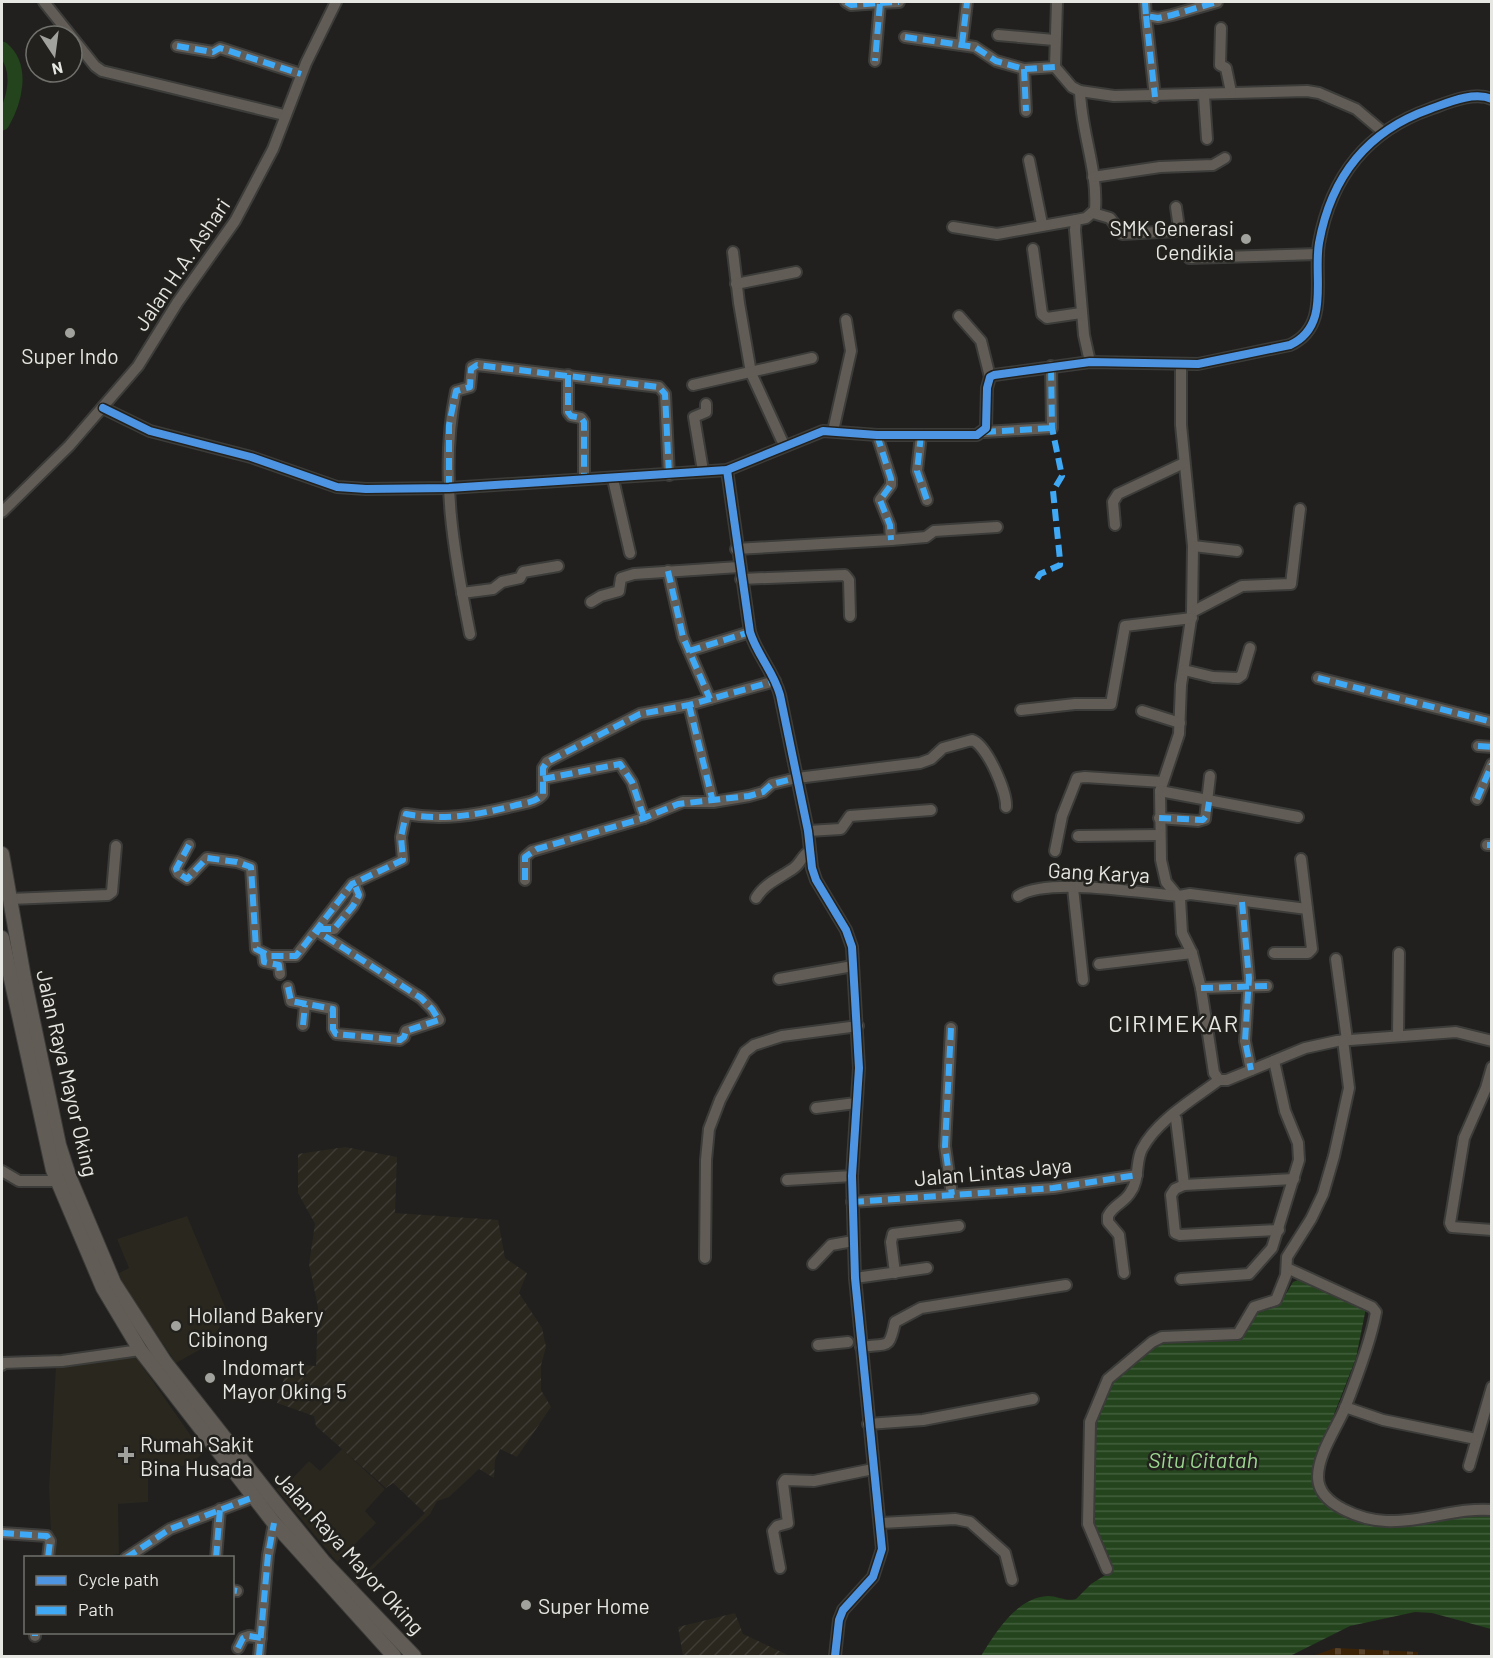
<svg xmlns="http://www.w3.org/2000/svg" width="1493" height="1658" viewBox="0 0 1493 1658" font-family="Barlow,sans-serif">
<defs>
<pattern id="industrial-furrows" width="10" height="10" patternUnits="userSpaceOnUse" patternTransform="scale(1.5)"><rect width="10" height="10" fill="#29271e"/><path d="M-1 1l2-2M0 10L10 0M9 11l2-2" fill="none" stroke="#3e3c34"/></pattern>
<pattern id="cemetery-stones" width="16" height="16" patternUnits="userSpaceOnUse" patternTransform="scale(1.5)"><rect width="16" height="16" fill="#3d2306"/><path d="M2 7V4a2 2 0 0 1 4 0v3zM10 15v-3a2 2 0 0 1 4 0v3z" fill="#59432a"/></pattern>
<pattern id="water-rules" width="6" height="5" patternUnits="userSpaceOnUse" patternTransform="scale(1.5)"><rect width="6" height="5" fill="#23441c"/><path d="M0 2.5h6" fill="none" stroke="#435f3d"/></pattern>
</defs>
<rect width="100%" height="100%" fill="#21201e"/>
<g fill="#29271e">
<path d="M 187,1216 L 228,1314 L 208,1345 L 176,1363 L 123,1285 L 119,1273 L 129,1268 L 117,1239 Z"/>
<path d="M 133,1353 L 203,1453 L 190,1465 L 148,1470 L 148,1502 L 118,1504 L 119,1554 L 98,1557 L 52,1558 L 49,1487 L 56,1365 Z"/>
<path d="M 342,1449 L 385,1489 L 365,1511 L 376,1523 L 337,1562 L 276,1489 L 289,1482 L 309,1461 L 320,1471 Z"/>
</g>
<g fill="url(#industrial-furrows)">
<path d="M 345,1147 L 397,1157 L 395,1213 L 498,1220 L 505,1258 L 527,1273 L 519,1293 L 542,1328 L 546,1347 L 541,1365 L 541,1390 L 551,1407 L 517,1457 L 500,1449 L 495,1460 L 494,1478 L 479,1469 L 449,1497 L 437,1501 L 430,1514 L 356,1585 L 354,1583 L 425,1513 L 393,1483 L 386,1488 L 316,1426 L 314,1416 L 277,1403 L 288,1364 L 316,1366 L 318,1307 L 309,1264 L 315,1224 L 298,1193 L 298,1154 Z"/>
<path d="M 735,1613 L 743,1634 L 790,1656 L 683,1656 L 678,1627 Z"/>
</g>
<path fill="url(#cemetery-stones)" d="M 1335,1648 L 1418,1652 L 1418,1656 L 1313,1656 Z"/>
<path fill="url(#water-rules)" d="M 1300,1279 L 1365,1308 L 1365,1313 L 1356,1358 L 1326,1435 L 1314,1482 L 1317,1493 L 1325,1501 L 1359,1518 L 1491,1513 L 1491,1629 L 1432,1613 L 1415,1612 L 1350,1626 L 1290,1656 L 981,1656 C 995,1633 1017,1597 1048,1596 C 1058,1596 1066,1602 1076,1599 L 1091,1584 L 1110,1572 L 1109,1556 L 1092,1518 L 1092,1439 L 1097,1415 L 1111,1383 L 1149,1348 L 1162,1342 L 1240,1339 L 1246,1333 L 1253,1315 L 1280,1304 L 1293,1282 Z"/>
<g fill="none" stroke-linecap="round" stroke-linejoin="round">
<path stroke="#23441c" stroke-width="15" d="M 2,49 C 24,68 14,102 2,123"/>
<defs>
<g id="minor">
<path d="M 44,2 L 95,66 L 102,71 L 284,115"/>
<path d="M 846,2 L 851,5 L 880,3 L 875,61"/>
<path d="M 1057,2 L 1055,67 L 1072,87 L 1080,91 L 1114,96 L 1307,91 L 1319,93 L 1356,109 L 1382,131"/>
<path d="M 1145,2 L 1146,16 L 1158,18 L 1172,15 L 1217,2"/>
<path d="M 880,3 L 899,2"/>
<path d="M 1146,16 L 1155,97"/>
<path d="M 1221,28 L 1220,65 L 1226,68 L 1231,92"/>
<path d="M 998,35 L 1054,40"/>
<path d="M 905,37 L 975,47 L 996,61 L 1024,69 L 1055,67"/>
<path d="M 962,44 L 967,2"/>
<path d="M 177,46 L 213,52 L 220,48 L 301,74"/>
<path d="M 1024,69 L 1026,111"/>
<path d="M 1080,91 C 1081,132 1098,169 1095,210 L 1086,218 L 1076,220 L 1075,230 L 1084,335 L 1090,362"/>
<path d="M 1204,96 L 1207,139"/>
<path d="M 1029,160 L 1042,224"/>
<path d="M 1093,177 L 1160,167 L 1213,165 L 1225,158"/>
<path d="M 1093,213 L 1110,218 L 1122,234 L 1177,231 L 1179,228 L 1176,207"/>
<path d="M 953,227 L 997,234 L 1076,220"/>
<path d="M 1033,249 L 1042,314 L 1047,318 L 1081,313"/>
<path d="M 733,252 L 739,303 L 751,373 L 784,445"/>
<path d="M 1189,258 L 1318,254"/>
<path d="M 736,284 L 796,272"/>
<path d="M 959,316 L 981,341 L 990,377"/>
<path d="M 1181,365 L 1181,425 L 1193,546 L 1192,612 L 1181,685 L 1179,734 L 1160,791 L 1161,860 L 1166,882 L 1180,899 L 1182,933 L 1192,953 L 1201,988 L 1214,1073 L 1219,1080 L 1227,1080 L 1305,1048 L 1337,1041 L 1456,1032 L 1492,1041"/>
<path d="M 568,375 L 568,412 L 571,416 L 581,418 L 584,422 L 584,479"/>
<path d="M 693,385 L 812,358"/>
<path d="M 103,408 L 150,431 L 251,457 L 337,487 L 366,489 L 449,488 L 727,470 L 823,431 L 877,435 L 977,435 L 986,428 L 987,388 L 990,377 L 994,375 L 1090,362 L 1198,364 L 1290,345 C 1331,326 1313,278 1319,243 C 1331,177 1367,131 1430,109 C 1447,103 1473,91 1492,99"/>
<path d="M 833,431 L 851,351 L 846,320"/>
<path d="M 984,432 L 1052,428 L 1051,366"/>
<path d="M 877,435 L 891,479 L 891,485 L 880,500 L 890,525 L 891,540"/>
<path d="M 921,435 L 917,471 L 927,500"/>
<path d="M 727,470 L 750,632 C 757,655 774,672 780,695 L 808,831 L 812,868 L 816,880 L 846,930 L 852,947 L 859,1068 L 852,1176 L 855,1278 L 882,1549 L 873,1577 L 843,1610 L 839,1620 L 835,1656"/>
<path d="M 703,471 L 694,417 L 706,412 L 706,404"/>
<path d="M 613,479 L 630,553"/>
<path d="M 2,512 L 69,446 L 138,366 L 177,303 L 235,221 L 273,149 L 306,63 L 336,2"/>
<path d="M 1115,525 L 1113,502 L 1118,494 L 1184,463"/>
<path d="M 1193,546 L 1237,551"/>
<path d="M 736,549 L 891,540 L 926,537 L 934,531 L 997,527"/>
<path d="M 668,571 L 683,637 L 710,699"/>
<path d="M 741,579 L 845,575 L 849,580 L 850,616"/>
<path d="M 462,593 L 493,589 L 502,582 L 520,578 L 523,572 L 558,566"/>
<path d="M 591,602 L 601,596 L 619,591 L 621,578 L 634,574 L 739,567"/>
<path d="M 1192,612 L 1242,586 L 1291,584 L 1300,509"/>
<path d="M 470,634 C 454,554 439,472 456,391 L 470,387 L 472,367 L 477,365 L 659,387 L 665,394 L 669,475"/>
<path d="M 689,651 L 750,632"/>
<path d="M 1184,670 L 1213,677 L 1238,678 L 1242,675 L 1250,648"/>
<path d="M 1318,678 L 1492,722"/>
<path d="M 689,705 L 713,802"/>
<path d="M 1021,710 L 1075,704 L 1111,704 L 1125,626 L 1192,618"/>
<path d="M 1142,711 L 1180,723"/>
<path d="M 1478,746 L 1492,747"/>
<path d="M 543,779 L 620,764 L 632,782 L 644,818"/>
<path d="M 1160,791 L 1298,817"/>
<path d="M 1477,799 L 1492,764"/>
<path d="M 1159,818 L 1198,821 L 1205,819 L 1210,776"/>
<path d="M 808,831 L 841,829 L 850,816 L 931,810"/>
<path d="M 1078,836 L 1160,835"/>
<path d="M 189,845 L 176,869 L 178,873 L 187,879 L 207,858 L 237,862 L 251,867 L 256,949 L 270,956 L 296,956 L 352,884 L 403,860 L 401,837 L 406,814 C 443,821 476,815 513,806 C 523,803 536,803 543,794 L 543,768 L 547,762 L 640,714 L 689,705 L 775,681"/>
<path d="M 1487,845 L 1492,845"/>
<path d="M 1055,851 L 1062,816 L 1077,778 L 1085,777 L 1162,782"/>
<path d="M 525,880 L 525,857 L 532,851 L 644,818 L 683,802 L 713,802 L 749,796 L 763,792 L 772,784 L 797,778 L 920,763 L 931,759 L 943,748 L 972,740 C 987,745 1007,792 1006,807"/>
<path d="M 1073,888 L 1083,980"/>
<path d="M 1018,896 C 1048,877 1141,893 1179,896 L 1190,894 L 1307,909"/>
<path d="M 756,898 C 765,883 780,878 794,868 C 801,863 802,855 810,851"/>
<path d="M 10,899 L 108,895 L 112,892 L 116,846"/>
<path d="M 1242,902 L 1249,978 L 1245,1041 L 1251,1070"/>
<path d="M 319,929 L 334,929 L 353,906 L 359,895 L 354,883"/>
<path d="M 263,953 L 264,962 L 279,965 L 280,974"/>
<path d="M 1274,953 L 1308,953 L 1312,949 L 1301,859"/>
<path d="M 1336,959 L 1347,1040"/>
<path d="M 1099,964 L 1192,953"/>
<path d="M 779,979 L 853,966"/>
<path d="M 288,987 L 291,1001 L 333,1009 L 333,1029 L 336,1034 L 400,1040 L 404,1037 L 406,1031 L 439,1020 L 432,1009 L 421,998 L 317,931"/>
<path d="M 1201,988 L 1267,986"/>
<path d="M 303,1025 L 305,1005"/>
<path d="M 951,1028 L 945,1146 L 952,1195"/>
<path d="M 1398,1035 L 1399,953"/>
<path d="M 1492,1067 L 1486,1088 L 1464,1138 L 1450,1223 L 1452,1227 L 1492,1230"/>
<path d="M 816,1108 L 856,1103"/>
<path d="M 1176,1119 L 1184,1185 L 1175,1189 L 1171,1195 L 1175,1233 L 1180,1235 L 1279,1230"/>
<path d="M 2,1171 L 19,1181 L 56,1181"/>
<path d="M 787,1180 L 852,1176"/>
<path d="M 1184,1185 L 1294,1179"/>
<path d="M 852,1202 L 1053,1188 L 1137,1175"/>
<path d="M 705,1258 L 706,1160 L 709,1129 L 720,1100 L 745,1052 L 754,1045 L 782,1036 L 858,1026"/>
<path d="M 813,1264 L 831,1245 L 853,1241"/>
<path d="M 1287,1268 L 1372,1307 L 1376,1312 C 1371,1341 1356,1380 1345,1408 C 1336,1429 1318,1454 1318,1477 C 1318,1506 1364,1520 1386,1521 C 1421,1523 1457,1507 1492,1510"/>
<path d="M 895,1273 L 891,1242 L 893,1234 L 959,1226"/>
<path d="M 1124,1273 L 1119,1235 L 1108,1222 L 1108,1216 C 1113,1205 1124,1203 1130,1193 C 1140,1180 1135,1162 1142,1149 C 1157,1120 1194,1099 1219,1080"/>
<path d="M 855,1278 L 927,1268"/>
<path d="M 1181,1279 L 1249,1274 L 1272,1248 L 1299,1160 L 1298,1143 L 1285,1111 L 1274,1061"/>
<path d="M 818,1345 L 848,1342"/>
<path d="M 861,1347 C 889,1343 889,1350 895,1322 L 921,1308 L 1066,1285"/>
<path d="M 2,1365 L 2,1363 L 62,1361 L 140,1350"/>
<path d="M 1345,1407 L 1383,1420 L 1476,1439"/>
<path d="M 868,1424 L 923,1420 L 1033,1399"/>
<path d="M 1469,1466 L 1492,1387"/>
<path d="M 881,1523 L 955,1519 L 970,1522 L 1005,1553 L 1012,1580"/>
<path d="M 2,1533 L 47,1536 L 50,1541 L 48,1558"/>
<path d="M 126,1558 L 170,1529 L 254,1497"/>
<path d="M 216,1558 L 220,1509"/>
<path d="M 780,1568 L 773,1531 L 777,1526 L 788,1523 L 783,1483 L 785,1480 L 814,1481 L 873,1469"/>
<path d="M 1107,1569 L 1088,1524 L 1090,1422 L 1108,1379 L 1152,1342 L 1162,1337 L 1238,1334 L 1254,1307 L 1276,1300 L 1286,1275 L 1287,1257 L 1311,1219 L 1323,1194 L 1334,1156 L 1349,1088 L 1343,1040"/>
<path d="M 232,1590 L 237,1591"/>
<path d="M 35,1632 L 35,1636"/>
<path d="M 238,1648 L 243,1638 L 249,1636 L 261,1638"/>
<path d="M 259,1656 L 268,1555 L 274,1523"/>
</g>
<g id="major">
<path d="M 2,854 L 24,978 L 59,1145 L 69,1176 L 114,1283 L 165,1362 L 271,1497 L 323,1561 L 414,1656"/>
<path d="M 2,938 L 53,1170 L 103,1288 L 140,1350 L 274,1523 L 394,1656"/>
</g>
</defs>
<use href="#minor" stroke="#3c3c3a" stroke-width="14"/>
<use href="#major" stroke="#3c3c3a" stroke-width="16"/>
<use href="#minor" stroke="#615c55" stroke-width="10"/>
<use href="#major" stroke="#615c55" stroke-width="14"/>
<g stroke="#3fa9f5" stroke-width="6" stroke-dasharray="12 6" stroke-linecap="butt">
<path d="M 846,2 L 851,5 L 880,3 L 875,61"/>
<path d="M 1145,2 L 1146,16 L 1158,18 L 1172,15 L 1217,2"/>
<path d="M 880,3 L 899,2"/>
<path d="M 1146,16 L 1155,97"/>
<path d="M 905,37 L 975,47 L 996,61 L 1024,69 L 1055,67"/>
<path d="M 962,44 L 967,2"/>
<path d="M 177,46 L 213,52 L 220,48 L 301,74"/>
<path d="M 1024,69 L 1026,111"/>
<path d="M 568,375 L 568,412 L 571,416 L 581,418 L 584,422 L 584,479"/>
<path d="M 984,432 L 1052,428"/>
<path d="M 877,435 L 891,479 L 891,485 L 880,500 L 890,525 L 891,540"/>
<path d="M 921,435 L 917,471 L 927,500"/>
<path d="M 449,488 L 449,425 L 456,391 L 470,387 L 471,369 L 477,365 L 659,387 L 665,394 L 669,475"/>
<path d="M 668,571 L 683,637 L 710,699"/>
<path d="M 1037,579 L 1040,574 L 1060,565 L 1060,560 L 1053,491 L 1062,476 L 1052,428 L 1051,366"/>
<path d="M 689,651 L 750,632"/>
<path d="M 1318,678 L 1492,722"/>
<path d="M 689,705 L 713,802"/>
<path d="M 1478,746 L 1492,747"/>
<path d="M 543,779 L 620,764 L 632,782 L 644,818"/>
<path d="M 1477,799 L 1492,764"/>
<path d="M 1159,818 L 1203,820 L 1207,815 L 1209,802"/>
<path d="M 189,845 L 176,869 L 178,873 L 187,879 L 207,858 L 237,862 L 251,867 L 256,949 L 270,956 L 296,956 L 352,884 L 403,860 L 401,837 L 406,814 C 443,821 476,815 513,806 C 523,803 536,803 543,794 L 543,768 L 547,762 L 640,714 L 689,705 L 775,681"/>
<path d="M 1487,845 L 1492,845"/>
<path d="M 525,880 L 525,857 L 537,849 L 644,818 L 678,804 L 749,796 L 763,792 L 772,784 L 797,778"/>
<path d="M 1242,902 L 1249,978 L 1245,1041 L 1251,1070"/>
<path d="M 319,929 L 334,929 L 353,906 L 359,895 L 354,883"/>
<path d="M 263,953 L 264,962 L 279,965 L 280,974"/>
<path d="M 288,987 L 291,1001 L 333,1009 L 333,1029 L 336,1034 L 400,1040 L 404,1037 L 406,1031 L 439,1020 L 432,1009 L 421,998 L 317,931"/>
<path d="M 1201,988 L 1267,986"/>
<path d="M 303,1025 L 305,1005"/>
<path d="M 951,1028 L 945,1146 L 952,1195"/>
<path d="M 852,1202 L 1053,1188 L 1137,1175"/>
<path d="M 2,1533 L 47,1536 L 50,1541 L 48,1558"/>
<path d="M 126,1558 L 170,1529 L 254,1497"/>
<path d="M 216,1558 L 220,1509"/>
<path d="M 232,1590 L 237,1591"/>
<path d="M 35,1632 L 35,1636"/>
<path d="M 238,1648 L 243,1638 L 249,1636 L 261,1638"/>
<path d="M 259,1656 L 268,1555 L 274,1523"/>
</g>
<defs>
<g id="cycleway">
<path d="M 103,408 L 150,431 L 251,457 L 337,487 L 366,489 L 449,488 L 727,470 L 823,431 L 877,435 L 977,435 L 986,428 L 987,388 L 990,377 L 994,375 L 1090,362 L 1198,364 L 1290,345 C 1331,326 1313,278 1319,243 C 1331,177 1367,131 1430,109 C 1447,103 1473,91 1492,99"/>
<path d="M 727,470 L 750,632 C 757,655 774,672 780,695 L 808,831 L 812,868 L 816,880 L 846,930 L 852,947 L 859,1068 L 852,1176 L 855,1278 L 882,1549 L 873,1577 L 843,1610 L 839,1620 L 835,1656"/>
</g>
</defs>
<use href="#cycleway" stroke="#22211d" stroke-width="11"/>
<use href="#cycleway" stroke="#4d94e3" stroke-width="8"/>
</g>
<g fill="#a1a19e" stroke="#22211d" stroke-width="2">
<circle cx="1246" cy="239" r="6"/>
<circle cx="70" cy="333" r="6"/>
<circle cx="176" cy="1326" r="6"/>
<circle cx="210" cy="1378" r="6"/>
<path d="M123 1446h6v6h6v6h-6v6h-6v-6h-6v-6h6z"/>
<circle cx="526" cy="1605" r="6"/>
</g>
<g text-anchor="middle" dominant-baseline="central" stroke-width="5" stroke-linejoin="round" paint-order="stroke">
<g font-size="21" fill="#e6e6e3" stroke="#22211d" text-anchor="start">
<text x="1234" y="227" text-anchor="end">SMK Generasi<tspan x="1234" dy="24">Cendikia</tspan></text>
<text x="70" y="355" text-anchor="middle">Super Indo</text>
<text x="188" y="1314">Holland Bakery<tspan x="188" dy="24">Cibinong</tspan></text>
<text x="222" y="1366">Indomart<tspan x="222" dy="24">Mayor Oking 5</tspan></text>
<text x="140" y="1443">Rumah Sakit<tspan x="140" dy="24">Bina Husada</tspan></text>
<text x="538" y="1605">Super Home</text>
</g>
<g font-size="21" fill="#e6e6e3" stroke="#22211d">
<text transform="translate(181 264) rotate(-56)">Jalan H.A. Ashari</text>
<text transform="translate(1099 872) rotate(3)">Gang Karya</text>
<text transform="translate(68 1073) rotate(77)">Jalan Raya Mayor Oking</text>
<text transform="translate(993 1171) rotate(-5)">Jalan Lintas Jaya</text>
<text transform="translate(350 1552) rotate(48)">Jalan Raya Mayor Oking</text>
</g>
<g font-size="22" font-style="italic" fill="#9cd791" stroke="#22211d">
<text x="1203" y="1459">Situ Citatah</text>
</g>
<g font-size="24" letter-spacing="1.5" fill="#e6e6e3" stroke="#22211d">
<text x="1174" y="1022">CIRIMEKAR</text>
</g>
</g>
<rect width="1493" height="1658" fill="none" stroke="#e6e6e3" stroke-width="6"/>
<rect x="24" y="1556" width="210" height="78" fill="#22211d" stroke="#70706c" stroke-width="1.5"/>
<rect x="36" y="1576" width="30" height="9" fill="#4d94e3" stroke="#70706c" stroke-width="1.5"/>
<text x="78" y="1586" font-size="18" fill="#e6e6e3">Cycle path</text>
<rect x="36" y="1606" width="30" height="9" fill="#3fa9f5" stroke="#70706c" stroke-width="1.5"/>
<text x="78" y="1616" font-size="18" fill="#e6e6e3">Path</text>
<g transform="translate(54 54) rotate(167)"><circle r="28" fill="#22211d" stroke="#70706c" stroke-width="1.5"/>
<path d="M0-4.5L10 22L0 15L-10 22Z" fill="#a1a19e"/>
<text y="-9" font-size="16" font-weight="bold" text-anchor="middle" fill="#e6e6e3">N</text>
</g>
</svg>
